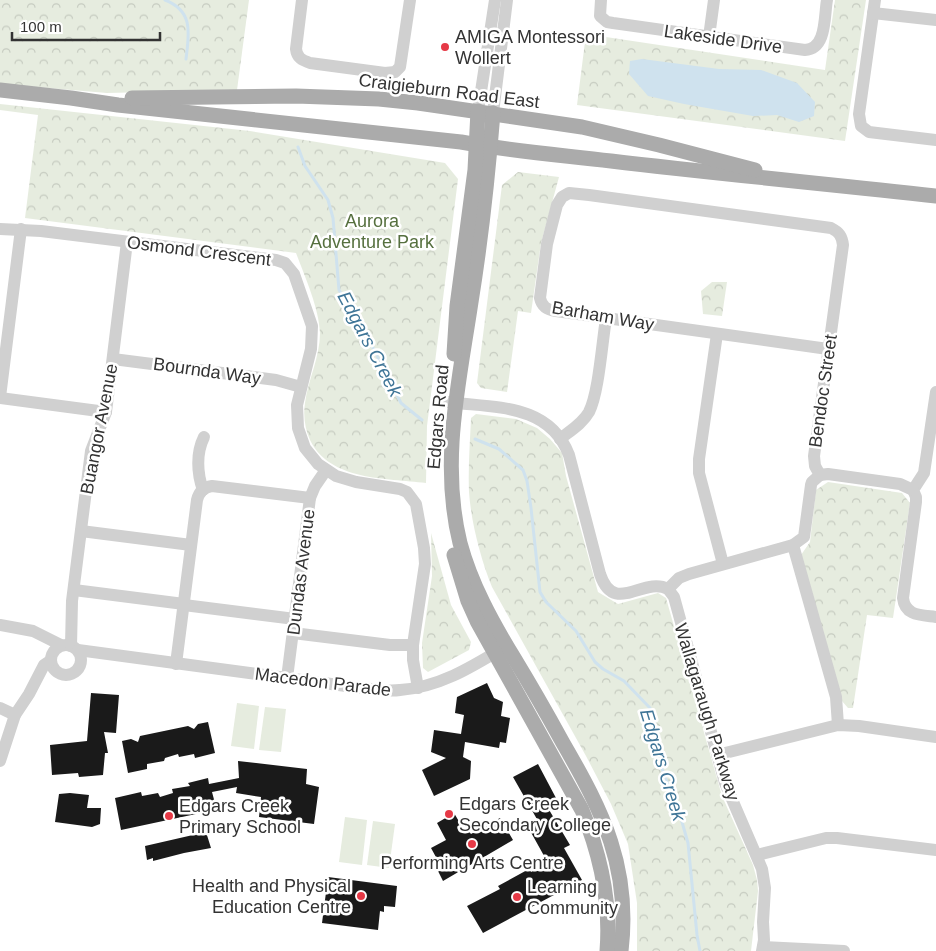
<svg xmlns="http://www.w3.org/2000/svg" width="936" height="951" viewBox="0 0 936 951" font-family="Arial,sans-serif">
<defs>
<pattern id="park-crowns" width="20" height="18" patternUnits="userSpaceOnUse" patternTransform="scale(1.25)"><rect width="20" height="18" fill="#e6ecdf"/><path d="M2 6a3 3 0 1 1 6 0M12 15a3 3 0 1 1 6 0" fill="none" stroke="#c6cbc0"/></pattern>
</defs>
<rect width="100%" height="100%" fill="#fff"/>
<g fill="url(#park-crowns)">
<path d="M 0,0 L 249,0 L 237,90 L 107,93 L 0,84 Z"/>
<path d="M 835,0 L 866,0 L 845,141 L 577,105 L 586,34 L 825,70 Z"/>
<path d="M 0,104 L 250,131 L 445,163 L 458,179 L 427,426 L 426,483 C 386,478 330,481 310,440 C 305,429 303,416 305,403 C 308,380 320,357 320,333 C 319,308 305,277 296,253 L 25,218 L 38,115 L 0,110 Z"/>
<path d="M 518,172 L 559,177 L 541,243 L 531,313 L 518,311 L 507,392 L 481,388 L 477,383 L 502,185 Z"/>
<path d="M 712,282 L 727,282 L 722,316 L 703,314 L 701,291 Z"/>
<path d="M 476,414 L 516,419 L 537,428 L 550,439 L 562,453 L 566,476 L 598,592 L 618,604 L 658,593 L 666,598 L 722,796 L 753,865 L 757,880 L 758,891 L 751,951 L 637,951 L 637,903 L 628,844 L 611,804 L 586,756 L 492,587 C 481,560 471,522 469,492 C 468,467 470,442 471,418 Z"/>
<path d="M 828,482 L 902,493 L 910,503 L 893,618 L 867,615 L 853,708 L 848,708 L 842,701 L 801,555 L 810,542 L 816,490 Z"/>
<path d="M 431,533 L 451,605 L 471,642 L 469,650 L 428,672 L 423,668 L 422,643 L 432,576 Z"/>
</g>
<g fill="#e6ecdf">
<path d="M 237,703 L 259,706 L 254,749 L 231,746 Z"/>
<path d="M 265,707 L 286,709 L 281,752 L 259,750 Z"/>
<path d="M 345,817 L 367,820 L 362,865 L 339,862 Z"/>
<path d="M 373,821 L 395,824 L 389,868 L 367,865 Z"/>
</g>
<path fill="#cfe2ee" d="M 642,59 L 719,69 L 761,70 L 797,83 L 815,102 L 814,116 L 799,122 L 777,115 L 753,116 L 684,104 L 648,96 L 629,74 L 630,61 Z"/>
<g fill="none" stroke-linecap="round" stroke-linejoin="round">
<g stroke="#cfe2ee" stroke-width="3">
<path d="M 165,0 C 194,11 189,34 186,59"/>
<path d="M 298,147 L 305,166 L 328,200 L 333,218 L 339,290 L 364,330 L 401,403 L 422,420"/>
<path d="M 475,439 L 499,449 L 523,470 L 527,481 L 531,508 L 540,592 L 546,602 L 576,631 L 595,662 L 603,669 L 624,681 L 650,708 L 654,719 L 659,761 L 680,815 L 688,843 L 697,935 L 700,951"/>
</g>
</g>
<g fill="#1a1a1a">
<path d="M 487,683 L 494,698 L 503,702 L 501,716 L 510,718 L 506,743 L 500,742 L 499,748 L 465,742 L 463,757 L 471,761 L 470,779 L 434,796 L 422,770 L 446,758 L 431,752 L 434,730 L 461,734 L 464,715 L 455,713 L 457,697 Z"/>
<path d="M 91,693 L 119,695 L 116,733 L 104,732 L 108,753 L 105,753 L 103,775 L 79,777 L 78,773 L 52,775 L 50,745 L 87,741 Z"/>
<path d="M 208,722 L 215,753 L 195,758 L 194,754 L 179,757 L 178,754 L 165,758 L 164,761 L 147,764 L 147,769 L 128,773 L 122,741 L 131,739 L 138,742 L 140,736 L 188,726 L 194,729 L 198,724 Z"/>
<path d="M 238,761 L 307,769 L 306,784 L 319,787 L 314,824 L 259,817 L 261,797 L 236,793 L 237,787 L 212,792 L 216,807 L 211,808 L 210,811 L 121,830 L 115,798 L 141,792 L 142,796 L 158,793 L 160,797 L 173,793 L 172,789 L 190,786 L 188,783 L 208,778 L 209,784 L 239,778 Z"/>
<path d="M 538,764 L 556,798 L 545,803 L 570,845 L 564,848 L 582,880 L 483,933 L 467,906 L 500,889 L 498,886 L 529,869 L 531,872 L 548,863 L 528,827 L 538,821 L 513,777 Z"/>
<path d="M 70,793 L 89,795 L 87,808 L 101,808 L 100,824 L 92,827 L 55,822 L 59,794 Z"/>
<path d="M 454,813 L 464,830 L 467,829 L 471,834 L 500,818 L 513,840 L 443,881 L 433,861 L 437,859 L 431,848 L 446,840 L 437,823 Z"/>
<path d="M 206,832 L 211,848 L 184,853 L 153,861 L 153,858 L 147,860 L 145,846 Z"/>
<path d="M 328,877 L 397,886 L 395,907 L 384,906 L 384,912 L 380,911 L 378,930 L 322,923 Z"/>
</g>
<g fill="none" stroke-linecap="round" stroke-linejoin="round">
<g stroke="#d0d0d0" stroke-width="12">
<path d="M 302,0 L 296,49 C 297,58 302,60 310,63 L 385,73 L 395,72 L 400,67 L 410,0"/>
<path d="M 601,0 L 600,16 L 607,22 L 613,23 L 805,50 C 827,49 824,16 827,0"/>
<path d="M 875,0 L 859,114 L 861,126 L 869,132 L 936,140"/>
<path d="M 873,13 L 936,20"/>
<path d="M 709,37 L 714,0"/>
<path d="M 478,111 L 495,0"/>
<path d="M 493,113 L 507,0"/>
<path d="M 0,229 L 41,231 L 276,260 L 285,263 L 294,274 L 312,326 L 311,349 L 297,405 L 298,428 L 305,448 L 318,464 L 336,476 L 356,482 L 400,489 L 407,492 L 416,504 L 424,548 L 425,564 L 413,645 L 413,660 L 418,688"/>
<path d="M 717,334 L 699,459 L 699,473 L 723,564"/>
<path d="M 113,359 L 276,380 L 301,387"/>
<path d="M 936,392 L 924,473 L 913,490 L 916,497 L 916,502 L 903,598 C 905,616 921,615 936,617"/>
<path d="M 0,397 L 21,229"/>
<path d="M 0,398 L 106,412"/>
<path d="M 448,402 C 494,408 549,403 569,455 L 600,574 C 614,616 643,576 668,589 L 679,578 L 689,574 L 793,545 L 804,537 L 811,485 L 812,482 L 820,475 L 815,466 L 814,456 L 843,245 C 842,236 839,232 831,228 L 589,195 L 569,193 L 562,197 L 557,205 L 547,244 L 540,298 C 542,307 547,310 556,311 L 828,349"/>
<path d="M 560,439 C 570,431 583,423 589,412 C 599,392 602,342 606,319"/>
<path d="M 820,475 L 828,474 L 900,484 L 913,490"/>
<path d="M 203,490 C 197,473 196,453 204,437"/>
<path d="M 81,531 L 191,545"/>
<path d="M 793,545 L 836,697 L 838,725"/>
<path d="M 668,589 L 674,597 L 725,783 L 762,869 L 765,888 L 763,922 L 764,940 L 762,951"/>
<path d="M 74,590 L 184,604"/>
<path d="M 184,605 L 295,619"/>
<path d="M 0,625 L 33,631 L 61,645"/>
<path d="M 293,633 L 390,645 L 413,645"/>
<circle cx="66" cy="660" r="15"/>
<path d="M 71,646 L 72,601 L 91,451 L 106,412 L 127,242"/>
<path d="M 78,650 L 361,688 C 374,689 387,692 400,690 C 439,687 470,668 503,648"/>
<path d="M 176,664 L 197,500 C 199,492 204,487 212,486 L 310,498"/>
<path d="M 287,678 L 310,498 L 315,486 L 326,470"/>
<path d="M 0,708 L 15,715"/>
<path d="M 717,755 L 838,725 L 859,726 L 936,737"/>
<path d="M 0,761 L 15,715 L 29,694 L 44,665 L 50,661"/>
<path d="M 757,855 L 826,838 L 837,838 L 936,850"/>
<path d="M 763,947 L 844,951"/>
</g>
<g stroke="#ababab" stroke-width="15">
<path d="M 0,90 L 71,98 L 118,105 L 461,142 C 511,151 561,155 611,161 C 720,174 828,184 936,196"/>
<path d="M 132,98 L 296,96 L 379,99 L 418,103 L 582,127 L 659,145 L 755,170"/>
<path d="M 493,113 C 488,176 481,240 471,302 C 459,383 440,462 460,543 C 471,584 492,622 514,658 C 531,686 547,714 563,743 C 603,812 631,868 621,951"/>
<path d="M 454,354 L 457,306 L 475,170 L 478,111"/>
<path d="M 454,555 L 468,601 L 477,621 L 582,810 C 601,856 611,901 607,951"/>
</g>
</g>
<g fill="#e63946" stroke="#fff" stroke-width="2">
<circle cx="445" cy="47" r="5"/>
<circle cx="449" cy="814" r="5"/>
<circle cx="169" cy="816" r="5"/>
<circle cx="472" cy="844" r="5"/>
<circle cx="361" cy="896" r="5"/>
<circle cx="517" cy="897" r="5"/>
</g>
<g text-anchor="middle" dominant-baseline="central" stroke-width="5" stroke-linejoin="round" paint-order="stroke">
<g font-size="18" fill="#333" stroke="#fff" text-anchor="start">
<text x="455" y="37">AMIGA Montessori<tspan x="455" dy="21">Wollert</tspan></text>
<text x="459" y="804">Edgars Creek<tspan x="459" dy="21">Secondary College</tspan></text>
<text x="179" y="806">Edgars Creek<tspan x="179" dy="21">Primary School</tspan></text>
<text x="472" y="863" text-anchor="middle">Performing Arts Centre</text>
<text x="351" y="886" text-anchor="end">Health and Physical<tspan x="351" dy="21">Education Centre</tspan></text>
<text x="527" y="887">Learning<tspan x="527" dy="21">Community</tspan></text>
</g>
<g font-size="18" fill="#333" stroke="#fff">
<text transform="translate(723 39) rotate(8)">Lakeside Drive</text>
<text transform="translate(449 91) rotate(7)">Craigieburn Road East</text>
<text transform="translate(199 251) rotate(7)">Osmond Crescent</text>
<text transform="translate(603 316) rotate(10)">Barham Way</text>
<text transform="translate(207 371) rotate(8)">Bournda Way</text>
<text transform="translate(823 391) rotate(-82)">Bendoc Street</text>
<text transform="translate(438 417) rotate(-85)">Edgars Road</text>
<text transform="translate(99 429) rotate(-79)">Buangor Avenue</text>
<text transform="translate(301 572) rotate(-83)">Dundas Avenue</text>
<text transform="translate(323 682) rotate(7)">Macedon Parade</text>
<text transform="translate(707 712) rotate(73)">Wallagaraugh Parkway</text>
</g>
<g font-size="18" fill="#56703f" stroke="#fff">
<text x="372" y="221">Aurora<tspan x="372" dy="21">Adventure Park</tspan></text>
</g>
<g font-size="19" font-style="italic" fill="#3f7597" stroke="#fff">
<text transform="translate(370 344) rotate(62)">Edgars Creek</text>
<text transform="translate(663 765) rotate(73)">Edgars Creek</text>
</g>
</g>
<path d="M12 32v8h148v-8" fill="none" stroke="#333333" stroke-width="2.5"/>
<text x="20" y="32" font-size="15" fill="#333333" stroke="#ffffff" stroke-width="4" paint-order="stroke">100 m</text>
</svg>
